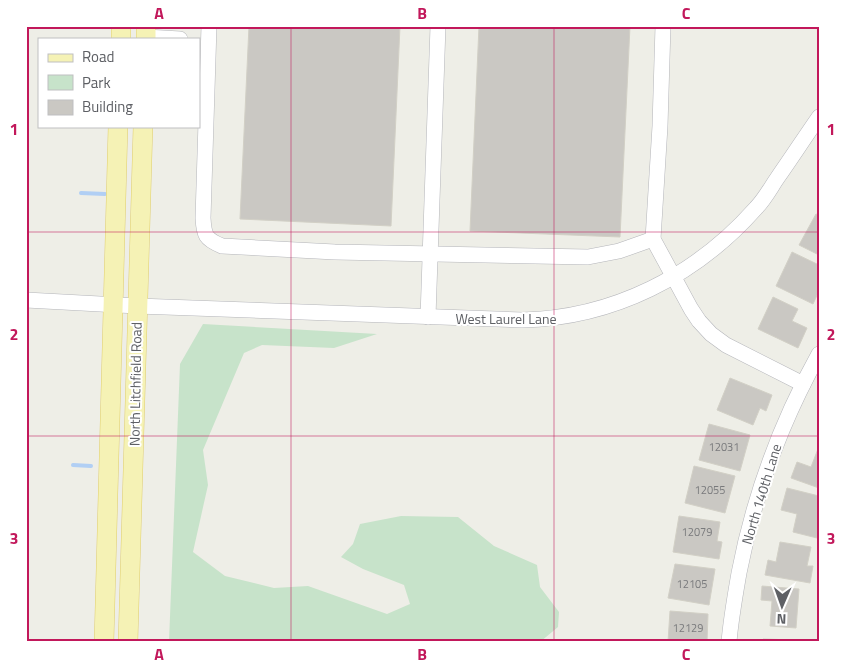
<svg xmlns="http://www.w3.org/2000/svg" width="845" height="668" viewBox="0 0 845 668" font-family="'Titillium Web',sans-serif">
<rect width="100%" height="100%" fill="#eeeee7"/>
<path fill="#c7e3ca" d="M 203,324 L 377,334 L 334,348 L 262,345 L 244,353 L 203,450 L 208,485 L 193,552 L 225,576 L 274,588 L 308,586 L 387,614 L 410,604 L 404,585 L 363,569 L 341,557 L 353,544 L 360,524 L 401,516 L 458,517 L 494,546 L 537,565 L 540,587 L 559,612 L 558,627 L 540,642 L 169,642 L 180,364 Z"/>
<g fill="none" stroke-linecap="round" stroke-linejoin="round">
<g stroke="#b1cff4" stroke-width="4">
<path d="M 81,193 L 105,194"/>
<path d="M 73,465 L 91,466"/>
</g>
</g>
<g fill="#cac8c3" stroke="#d2d0c6">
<path d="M 249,26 L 400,26 L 391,226 L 240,219 Z"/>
<path d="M 479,26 L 630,26 L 620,237 L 470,231 Z"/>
<path d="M 816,214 L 819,215 L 819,255 L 799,245 Z"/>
<path d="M 792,252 L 819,265 L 819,291 L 813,304 L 776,286 Z"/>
<path d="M 773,297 L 798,309 L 792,321 L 807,328 L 798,348 L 758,329 Z"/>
<path d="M 730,378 L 772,395 L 766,411 L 760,408 L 753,425 L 717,410 Z"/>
<path d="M 709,424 L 750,435 L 740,471 L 699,460 Z"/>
<path d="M 818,449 L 819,488 L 791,478 L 797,462 L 811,467 Z"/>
<path d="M 694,466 L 735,476 L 725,513 L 685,503 Z"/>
<path d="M 787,488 L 819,496 L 819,530 L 817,538 L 793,532 L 797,514 L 781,510 Z"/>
<path d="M 679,516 L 720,522 L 717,541 L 722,542 L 719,559 L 673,552 Z"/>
<path d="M 780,542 L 811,547 L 807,566 L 813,566 L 810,583 L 765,575 L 768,560 L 776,562 Z"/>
<path d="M 675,564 L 715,569 L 709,605 L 668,598 Z"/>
<path d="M 762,586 L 799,589 L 796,628 L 770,626 L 772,601 L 761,600 Z"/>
<path d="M 670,611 L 708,614 L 707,642 L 668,642 Z"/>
<path d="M 763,639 L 794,640 L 794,642 L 763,642 Z"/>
</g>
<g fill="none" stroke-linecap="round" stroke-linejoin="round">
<defs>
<g id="minor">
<path d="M 209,26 L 203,218 C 204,235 205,239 222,246 L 335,252 L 588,257 L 619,251 L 653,239"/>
<path d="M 663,26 L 660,126 L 653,239 L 691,309 L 699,321 L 711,334 L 726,345 L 803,384"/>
<path d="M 146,37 L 180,39"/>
<path d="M 26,300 L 137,306 L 522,320 C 613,318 696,276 756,208 C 765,199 771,187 778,177 C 792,157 805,137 819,117"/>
<path d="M 428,317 L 438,26"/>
<path d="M 729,642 C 731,618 735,596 739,573 C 754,495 780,424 819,354"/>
</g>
<g id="major">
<path d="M 121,39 L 121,26"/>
<path d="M 146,39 L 146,26"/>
<path d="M 104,642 L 118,126"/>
<path d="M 128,642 L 143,126"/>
</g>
</defs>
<use href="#minor" stroke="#b4b5ba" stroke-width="16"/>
<use href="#major" stroke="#e0ce6e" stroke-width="20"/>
<use href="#minor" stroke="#fff" stroke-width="15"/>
<use href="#major" stroke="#f5f2b5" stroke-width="19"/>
</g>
<path fill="none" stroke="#c2185b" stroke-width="1" stroke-opacity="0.55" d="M 291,26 L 291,642M 554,26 L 554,642M 26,232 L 819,232M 26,436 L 819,436"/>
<g text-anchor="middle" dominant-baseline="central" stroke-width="4" stroke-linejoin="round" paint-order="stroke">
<g font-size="11" fill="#797a7c">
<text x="724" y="447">12031</text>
<text x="710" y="490">12055</text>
<text x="697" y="532">12079</text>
<text x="692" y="584">12105</text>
<text x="688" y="628">12129</text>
</g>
<g font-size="14" fill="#5e6065" stroke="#fff">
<text x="506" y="318">West Laurel Lane</text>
<text transform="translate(135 384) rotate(-89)">North Litchfield Road</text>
<text transform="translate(761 494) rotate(-73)">North 140th Lane</text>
</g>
</g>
<rect width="845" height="668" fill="none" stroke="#ffffff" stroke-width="55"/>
<rect x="38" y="38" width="162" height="90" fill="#ffffff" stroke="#bfbfc1"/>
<rect x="48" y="54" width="25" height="8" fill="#f5f2b5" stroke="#bfbfc1"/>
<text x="82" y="62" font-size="15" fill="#5e6065">Road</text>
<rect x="48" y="75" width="25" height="15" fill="#c7e3ca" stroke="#bfbfc1"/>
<text x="82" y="88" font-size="15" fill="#5e6065">Park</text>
<rect x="48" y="100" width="25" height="15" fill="#cac8c3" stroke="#bfbfc1"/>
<text x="82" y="112" font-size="15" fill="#5e6065">Building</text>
<g transform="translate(782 606) rotate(182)" stroke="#ffffff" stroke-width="4" paint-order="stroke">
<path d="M0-4L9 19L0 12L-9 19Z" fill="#5e6065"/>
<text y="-8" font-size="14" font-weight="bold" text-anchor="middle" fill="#5e6065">N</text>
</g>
<rect x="28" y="28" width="790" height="612" fill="none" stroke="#c2185b" stroke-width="2"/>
<g font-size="16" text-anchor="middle" font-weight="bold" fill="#c2185b">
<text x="159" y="19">A</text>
<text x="422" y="19">B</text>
<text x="686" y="19">C</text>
<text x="14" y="135">1</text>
<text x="831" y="135">1</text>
<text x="14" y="340">2</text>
<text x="831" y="340">2</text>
<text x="14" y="544">3</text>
<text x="831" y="544">3</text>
<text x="159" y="660">A</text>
<text x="422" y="660">B</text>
<text x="686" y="660">C</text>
</g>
</svg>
